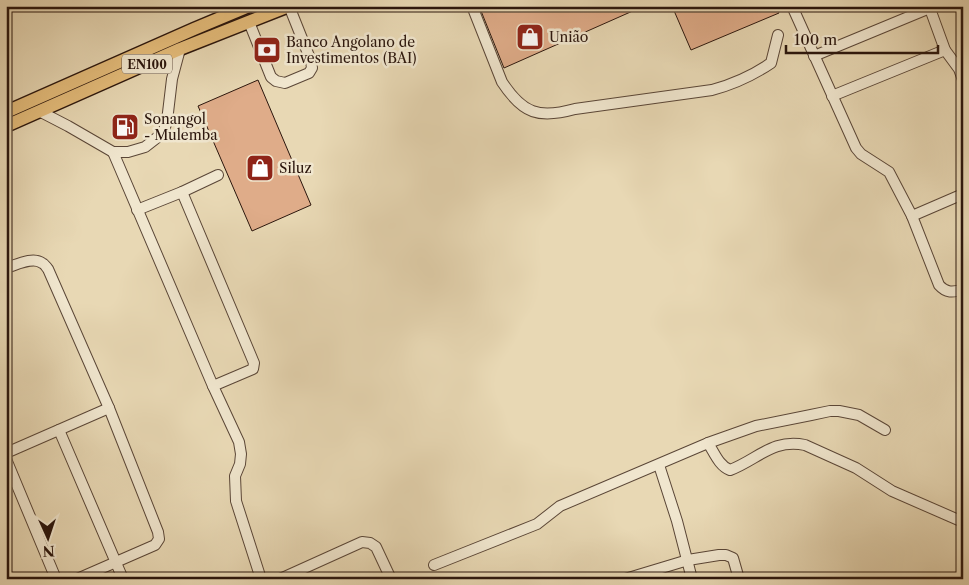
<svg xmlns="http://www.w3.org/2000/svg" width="969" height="585" viewBox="0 0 969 585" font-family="'Libre Caslon Text',serif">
<rect width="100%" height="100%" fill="#e8d8b4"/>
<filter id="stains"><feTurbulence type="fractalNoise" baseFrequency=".004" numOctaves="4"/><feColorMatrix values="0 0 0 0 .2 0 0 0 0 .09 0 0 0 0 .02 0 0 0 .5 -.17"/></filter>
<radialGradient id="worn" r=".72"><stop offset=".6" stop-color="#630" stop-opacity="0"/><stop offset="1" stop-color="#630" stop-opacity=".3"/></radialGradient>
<g fill="#dfac89" stroke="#2b160d">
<path d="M 479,6 L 644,6 L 504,68 Z"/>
<path d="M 672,6 L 776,6 L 779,13 L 691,50 Z"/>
<path d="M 258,80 L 311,205 L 252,231 L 198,106 Z"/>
</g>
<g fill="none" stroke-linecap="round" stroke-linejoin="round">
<defs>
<g id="minor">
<path d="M 472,6 L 502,82 C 523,114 539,119 575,109 L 712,90 C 734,84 752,76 771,63 L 778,35"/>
<path d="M 792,6 L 856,148 L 861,154 L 889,172 L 912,216 L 939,285 C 946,293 953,293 963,289"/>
<path d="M 929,6 L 945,50 L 959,69 L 963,80"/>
<path d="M 249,22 L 271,77 L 276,81 L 285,83 L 309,73 L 312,68 L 311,61 L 289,6"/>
<path d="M 814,56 L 930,8"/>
<path d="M 832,96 L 945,50"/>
<path d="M 39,111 L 68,126 L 113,152 L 128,152 L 145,147 L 163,133 L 167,121 L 172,79 L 180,49"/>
<path d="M 113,152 L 213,386 L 239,442 L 241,454 L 240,464 L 235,476 L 236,501 L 261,579"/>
<path d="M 182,192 L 254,363 L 253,369 L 213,386"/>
<path d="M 137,210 L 182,192 L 218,175"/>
<path d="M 912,216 L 963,194"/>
<path d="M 6,268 C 16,265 33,256 42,263 C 45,264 46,267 48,269 L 109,408 L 158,532 L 159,539 L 155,545 L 77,579"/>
<path d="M 59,430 L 123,579"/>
<path d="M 708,443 C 714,452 719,466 730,470 C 757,460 773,438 805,445 L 856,468 L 892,491 L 963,522"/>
<path d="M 6,453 L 109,408"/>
<path d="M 6,459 L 56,579"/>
<path d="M 659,465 L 677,521 L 692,579"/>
<path d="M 434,565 L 537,524 L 560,506 L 708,443 L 756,426 L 811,415 L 830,411 L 839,411 L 859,415 L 885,430"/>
<path d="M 280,579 L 362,542 L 370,543 L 376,547 L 391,579"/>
<path d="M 625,579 L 688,560 L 719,555 L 726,555 L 733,558 L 739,579"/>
</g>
<g id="major">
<path d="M 6,112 L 194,29 L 249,6"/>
<path d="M 6,126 L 180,49 L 289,6"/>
</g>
</defs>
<use href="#minor" stroke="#5a4637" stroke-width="12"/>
<use href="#major" stroke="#2b160d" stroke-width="15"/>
<use href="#minor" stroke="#f0e6ce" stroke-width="10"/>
<use href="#major" stroke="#e4bc7a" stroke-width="12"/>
</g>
<defs>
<symbol id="shop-square" viewBox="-11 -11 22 22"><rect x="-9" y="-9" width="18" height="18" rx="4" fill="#8f2418" stroke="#f0e6ce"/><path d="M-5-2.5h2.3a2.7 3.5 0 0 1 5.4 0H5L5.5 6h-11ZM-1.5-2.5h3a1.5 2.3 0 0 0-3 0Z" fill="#fff"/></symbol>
<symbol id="bank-square" viewBox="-11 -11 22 22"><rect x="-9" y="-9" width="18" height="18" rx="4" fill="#8f2418" stroke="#f0e6ce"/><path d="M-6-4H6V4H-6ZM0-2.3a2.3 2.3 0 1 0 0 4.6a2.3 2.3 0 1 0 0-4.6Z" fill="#fff"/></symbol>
<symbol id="fuel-square" viewBox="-11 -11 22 22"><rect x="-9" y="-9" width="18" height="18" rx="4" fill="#8f2418" stroke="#f0e6ce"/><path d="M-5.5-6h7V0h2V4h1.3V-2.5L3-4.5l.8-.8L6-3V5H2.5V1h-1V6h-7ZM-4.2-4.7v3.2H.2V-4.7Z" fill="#fff"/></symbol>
</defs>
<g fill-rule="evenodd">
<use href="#shop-square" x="514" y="21" width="32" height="32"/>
<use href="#bank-square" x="251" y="34" width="32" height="32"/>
<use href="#fuel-square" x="109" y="111" width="32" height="32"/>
<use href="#shop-square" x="244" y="152" width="32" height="32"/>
</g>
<g text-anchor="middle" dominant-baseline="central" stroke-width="5" stroke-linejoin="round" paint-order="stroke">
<rect fill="#f0e6ce" stroke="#665447" stroke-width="1" x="122" y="54.5" width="50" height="19" rx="4"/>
<g font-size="12" font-weight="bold" fill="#2b160d">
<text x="147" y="64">EN100</text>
</g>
<g font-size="14" fill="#2b160d" stroke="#f0e6ce" text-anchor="start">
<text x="549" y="37">União</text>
<text x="286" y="42">Banco Angolano de<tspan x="286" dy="16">Investimentos (BAI)</tspan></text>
<text x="144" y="119">Sonangol<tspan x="144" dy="16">- Mulemba</tspan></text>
<text x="279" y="168">Siluz</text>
</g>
</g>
<rect width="969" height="585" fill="none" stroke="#e8d8b4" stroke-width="25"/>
<rect x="8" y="8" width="954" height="570" fill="none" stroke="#2b160d" stroke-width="2.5"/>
<rect x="12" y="12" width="944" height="560" fill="none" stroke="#2b160d"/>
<g transform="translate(48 538) rotate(177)" stroke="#f0e6ce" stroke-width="4" paint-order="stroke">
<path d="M0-4L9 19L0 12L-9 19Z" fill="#2b160d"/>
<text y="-8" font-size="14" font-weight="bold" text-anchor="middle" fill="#2b160d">N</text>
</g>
<path d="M786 45v8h152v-8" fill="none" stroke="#2b160d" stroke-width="2.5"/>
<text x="794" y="45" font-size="15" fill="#2b160d" stroke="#f0e6ce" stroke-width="4" paint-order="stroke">100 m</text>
<rect width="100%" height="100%" filter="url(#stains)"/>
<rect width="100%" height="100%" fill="url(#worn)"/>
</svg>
